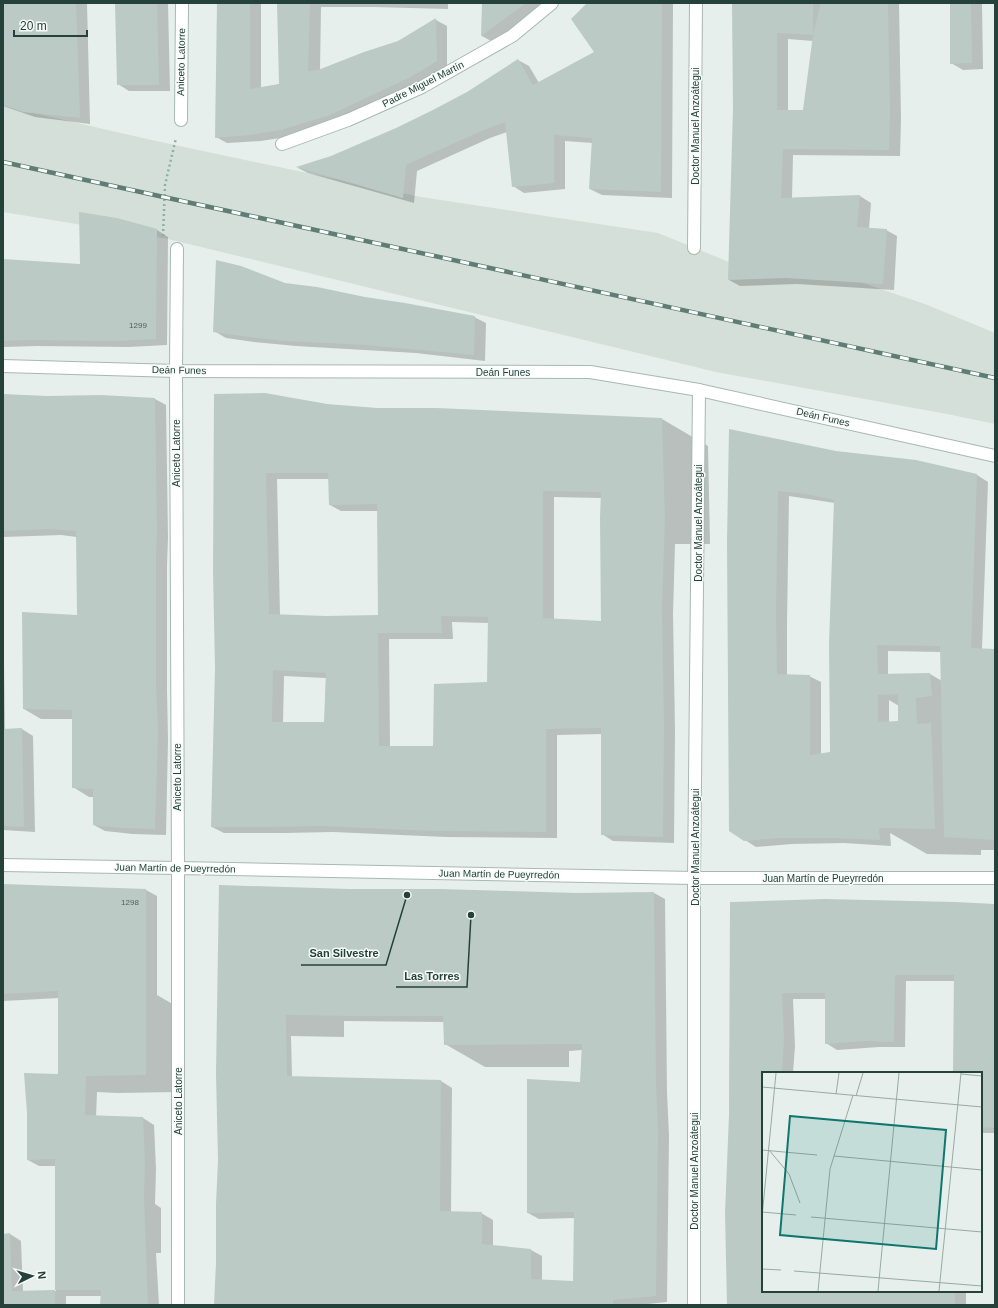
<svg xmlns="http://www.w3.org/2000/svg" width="998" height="1308" viewBox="0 0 998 1308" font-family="Arial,sans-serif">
<rect width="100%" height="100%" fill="#e6efeb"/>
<path fill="#d4dfda" d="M 3,106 L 156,141 L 421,197 L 658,233 L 739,266 L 845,277 L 925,304 L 995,333 L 995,424 L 947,414 L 716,372 L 168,239 L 3,212 Z"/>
<g fill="#0003" fill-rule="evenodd">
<path d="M 3,3 L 87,3 L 90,124 L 35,117 L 3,106 Z"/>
<path d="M 116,3 L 168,3 L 170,91 L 129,91 L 118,84 Z"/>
<path d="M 218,3 L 261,3 L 261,88 L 280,84 L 278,3 L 448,3 L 448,9 L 374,7 L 321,7 L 320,70 L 399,42 L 436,20 L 447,26 L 447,67 L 422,83 L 341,121 L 292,136 L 261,141 L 227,143 L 216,137 Z"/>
<path d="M 483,3 L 545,3 L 493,42 L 482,36 Z"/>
<path d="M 588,3 L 673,3 L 672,198 L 602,195 L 590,189 L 593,143 L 565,141 L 565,189 L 524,193 L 513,186 L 507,132 L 490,138 L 417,171 L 414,203 L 308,173 L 298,168 L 331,157 L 396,129 L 467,93 L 518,60 L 529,66 L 539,83 L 596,53 Z"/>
<path d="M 733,3 L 899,3 L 901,119 L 900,156 L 793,155 L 792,198 L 860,196 L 871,203 L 869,229 L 886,230 L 897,236 L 894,290 L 797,284 L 740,286 L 729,280 L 734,109 ZM 788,39 L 813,41 L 804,111 L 788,111 Z"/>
<path d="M 951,3 L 982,3 L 983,69 L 963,70 L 951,63 Z"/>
<path d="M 157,230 L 168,237 L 167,345 L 128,347 L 37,346 L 3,347 L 3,255 L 3,260 L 81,266 Z"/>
<path d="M 285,284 L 474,317 L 486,323 L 485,361 L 416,353 L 296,346 L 254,342 L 226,338 L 214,331 Z"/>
<path d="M 3,395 L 47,397 L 101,396 L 155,399 L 166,405 L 168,538 L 167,565 L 167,690 L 168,740 L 166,835 L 133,834 L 105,831 L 94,825 L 94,797 L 89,797 L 73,787 L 73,719 L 41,719 L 24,709 L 78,616 L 77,537 L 61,535 L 3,537 Z"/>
<path d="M 215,395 L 377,409 L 662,419 L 708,446 L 710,544 L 675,544 L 673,614 L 675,731 L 674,843 L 613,841 L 602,834 L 602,734 L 557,735 L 557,838 L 446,837 L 333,832 L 284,833 L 224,833 L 212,827 L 216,668 ZM 277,479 L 329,479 L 330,505 L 341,511 L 378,511 L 379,616 L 325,617 L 280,615 ZM 554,497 L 601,498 L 602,622 L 554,619 ZM 452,622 L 489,623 L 488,683 L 434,747 L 390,747 L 389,639 L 453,639 ZM 284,676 L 326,678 L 325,723 L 283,723 Z"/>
<path d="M 730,430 L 836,452 L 916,461 L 977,475 L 988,482 L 982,649 L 995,650 L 995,850 L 981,850 L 981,855 L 927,854 L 890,833 L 891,846 L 844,843 L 792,844 L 756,847 L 745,840 ZM 789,496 L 835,503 L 831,753 L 821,754 L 821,682 L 809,676 L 787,675 L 787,622 ZM 888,651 L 941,652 L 942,681 L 930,674 L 888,675 ZM 889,700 L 899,706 L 899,722 L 889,722 Z"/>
<path d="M 3,590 L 5,730 L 22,729 L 33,736 L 35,832 L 3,830 Z"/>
<path d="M 3,885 L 146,890 L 157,896 L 157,995 L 176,1006 L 176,1092 L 117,1093 L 97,1092 L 96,1117 L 143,1118 L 154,1125 L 156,1169 L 155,1204 L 161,1208 L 161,1253 L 156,1253 L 159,1305 L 101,1305 L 102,1296 L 66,1296 L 66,1305 L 3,1305 L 3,1235 L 10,1234 L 21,1241 L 23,1292 L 56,1291 L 56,1166 L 39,1166 L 28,1160 L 63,1076 L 59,998 L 3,1001 Z"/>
<path d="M 303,889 L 577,894 L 654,893 L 665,899 L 667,1092 L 669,1136 L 667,1302 L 638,1305 L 215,1305 ZM 344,1021 L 444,1022 L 445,1044 L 485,1067 L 569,1067 L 569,1051 L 582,1050 L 581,1083 L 528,1213 L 539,1219 L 575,1218 L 574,1282 L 542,1280 L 542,1256 L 531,1250 L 493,1246 L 493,1220 L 481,1213 L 451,1213 L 452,1088 L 441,1081 L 292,1077 L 291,1036 L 344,1037 Z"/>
<path d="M 731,903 L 995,904 L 995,1133 L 981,1133 L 981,1073 L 954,1073 L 955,981 L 906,981 L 905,1047 L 879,1047 L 837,1050 L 826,1043 L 826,999 L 793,999 L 795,1046 L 793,1073 L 763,1073 L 763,1291 L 966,1291 L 966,1305 L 728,1305 Z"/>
</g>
<g fill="#bbcac4" fill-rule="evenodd">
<path d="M 3,3 L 76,3 L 80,118 L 23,112 L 3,105 Z"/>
<path d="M 115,3 L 157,3 L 159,85 L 117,85 Z"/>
<path d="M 217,3 L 250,3 L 250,89 L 279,84 L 277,3 L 310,3 L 308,71 L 318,70 L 364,52 L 398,41 L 436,18 L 437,61 L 411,77 L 330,115 L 281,130 L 250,135 L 215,138 Z"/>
<path d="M 482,3 L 526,3 L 481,36 Z"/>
<path d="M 587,3 L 662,3 L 661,192 L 589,189 L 592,138 L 554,135 L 554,183 L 512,187 L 505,122 L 479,132 L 406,165 L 403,198 L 296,167 L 331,156 L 396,128 L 433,110 L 467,92 L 518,59 L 533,85 L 594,52 L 571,19 Z"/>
<path d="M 732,3 L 813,3 L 813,35 L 821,3 L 888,3 L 890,112 L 889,150 L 783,149 L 781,198 L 860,195 L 857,227 L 887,229 L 883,284 L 786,278 L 728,280 L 733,109 ZM 777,33 L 813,35 L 803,110 L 777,110 Z"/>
<path d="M 950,3 L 971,3 L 972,63 L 950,64 Z"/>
<path d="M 79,212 L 117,218 L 157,229 L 156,339 L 117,341 L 25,340 L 3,341 L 3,259 L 80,264 Z"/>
<path d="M 216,260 L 241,266 L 285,283 L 317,287 L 365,297 L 405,303 L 475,316 L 474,355 L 365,345 L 284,341 L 242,336 L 213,332 Z"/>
<path d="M 265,393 L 327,404 L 377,408 L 436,408 L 662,418 L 665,518 L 662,607 L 664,725 L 663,837 L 601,835 L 601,728 L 546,729 L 546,832 L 434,831 L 321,826 L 272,827 L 211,827 L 215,668 L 213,571 L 214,394 ZM 266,473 L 328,473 L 329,505 L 377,504 L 378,615 L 326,616 L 269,614 ZM 543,491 L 601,492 L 600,517 L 601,621 L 543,618 ZM 441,616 L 488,617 L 487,682 L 434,684 L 433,746 L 379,746 L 378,633 L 442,633 ZM 273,670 L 326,673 L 324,722 L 272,722 Z"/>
<path d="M 3,394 L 47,396 L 101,395 L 155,398 L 157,531 L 156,558 L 156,684 L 158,733 L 155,829 L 121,828 L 93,825 L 93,789 L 72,788 L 72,710 L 23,709 L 22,612 L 77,615 L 76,531 L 49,529 L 3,531 Z"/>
<path d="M 729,429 L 836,451 L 916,460 L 977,474 L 971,648 L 995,649 L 995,840 L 944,837 L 940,646 L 877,645 L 878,674 L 930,673 L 932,696 L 916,698 L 917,724 L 931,723 L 935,829 L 879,828 L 880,840 L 833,838 L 780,838 L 744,841 L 729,831 L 727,542 ZM 778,491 L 806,494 L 834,500 L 829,644 L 830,752 L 810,755 L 810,675 L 777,674 L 776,615 ZM 898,694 L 898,721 L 878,722 L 878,695 Z"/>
<path d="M 22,728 L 24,827 L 3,826 L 3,729 Z"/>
<path d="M 3,884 L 146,889 L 146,1075 L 86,1076 L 85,1115 L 143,1117 L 145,1162 L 144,1197 L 148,1305 L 100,1305 L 101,1290 L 55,1290 L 55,1159 L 27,1160 L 27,1113 L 24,1073 L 58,1074 L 58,991 L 3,994 Z"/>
<path d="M 219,885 L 349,889 L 439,889 L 577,893 L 654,892 L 656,1085 L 658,1129 L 656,1296 L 613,1300 L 613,1305 L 214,1305 L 216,1263 L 216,1204 L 218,1160 L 216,1074 ZM 286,1015 L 353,1016 L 443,1016 L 444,1045 L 582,1044 L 580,1082 L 527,1079 L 527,1213 L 574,1212 L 573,1281 L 531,1279 L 531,1249 L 482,1244 L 482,1212 L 440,1211 L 441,1080 L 287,1076 Z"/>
<path d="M 824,899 L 955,902 L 995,904 L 995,1128 L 981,1127 L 981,1073 L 953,1073 L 954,975 L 895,975 L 894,1042 L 867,1041 L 825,1044 L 825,993 L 782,993 L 784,1039 L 782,1073 L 763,1073 L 763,1291 L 955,1291 L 955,1305 L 727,1305 L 725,1213 L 729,1115 L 730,902 Z"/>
<path d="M 10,1233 L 12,1291 L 55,1290 L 55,1305 L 3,1305 L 3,1234 Z"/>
</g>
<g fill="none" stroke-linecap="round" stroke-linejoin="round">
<defs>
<g id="minor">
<path d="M 181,120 L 182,3"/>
<path d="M 282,144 L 348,120 L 422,87 L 512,36 L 552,3"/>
<path d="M 694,248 L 696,3"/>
<path d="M 3,366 L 176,371 L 590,372 L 699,390 L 995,456"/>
<path d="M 3,865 L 178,868 L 176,371 L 177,249"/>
<path d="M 694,1305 L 694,878 L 699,390"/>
</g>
<path id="tertiary" d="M 178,1305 L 178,868 L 694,878 L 995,878"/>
</defs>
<use href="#minor" stroke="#a8b8b2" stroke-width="14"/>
<use href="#tertiary" stroke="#a8b8b2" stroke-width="14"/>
<path stroke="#86b3a5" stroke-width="2.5" stroke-dasharray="2 3" stroke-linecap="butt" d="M 163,236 L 165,185 L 176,138"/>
<use href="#minor" stroke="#fff" stroke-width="12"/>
<use href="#tertiary" stroke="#fff" stroke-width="12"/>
<defs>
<path id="rail" d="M 3,162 L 995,378"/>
</defs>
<use href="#rail" stroke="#5f7d75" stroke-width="4.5"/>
<use href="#rail" stroke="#f7fbf9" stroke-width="3" stroke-dasharray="9" stroke-linecap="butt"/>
</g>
<g text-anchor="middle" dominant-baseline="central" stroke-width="3" stroke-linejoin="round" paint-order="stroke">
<g font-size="8" fill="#4a645c">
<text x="138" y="325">1299</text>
<text x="130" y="902">1298</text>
</g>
<g font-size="10" fill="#24423a" stroke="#f7fbf9">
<text transform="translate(181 62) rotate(-89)">Aniceto Latorre</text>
<text transform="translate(423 84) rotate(-27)">Padre Miguel Martín</text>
<text transform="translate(695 126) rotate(-90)">Doctor Manuel Anzoátegui</text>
<text transform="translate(179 370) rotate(1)">Deán Funes</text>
<text x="503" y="372">Deán Funes</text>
<text transform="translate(823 417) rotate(13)">Deán Funes</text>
<text transform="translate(176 453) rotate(-90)">Aniceto Latorre</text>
<text transform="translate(698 523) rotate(-90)">Doctor Manuel Anzoátegui</text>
<text transform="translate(177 777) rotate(-90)">Aniceto Latorre</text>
<text transform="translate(695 847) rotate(-90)">Doctor Manuel Anzoátegui</text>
<text transform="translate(175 868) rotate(1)">Juan Martín de Pueyrredón</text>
<text transform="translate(499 874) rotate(1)">Juan Martín de Pueyrredón</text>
<text x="823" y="878">Juan Martín de Pueyrredón</text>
<text transform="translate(178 1101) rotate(-90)">Aniceto Latorre</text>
<text transform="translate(694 1171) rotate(-90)">Doctor Manuel Anzoátegui</text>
</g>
</g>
<g transform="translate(762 1072)">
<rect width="220" height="220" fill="#e6efeb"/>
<path fill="none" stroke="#98aaa4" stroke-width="1" d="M 199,2 L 220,4M 0,15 L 220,35M 74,22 L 77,1M 94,24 L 101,1M 0,78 L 55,83M 7,78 L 27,102 L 38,131M 72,84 L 220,98M 0,140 L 34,143M 0,145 L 14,1M 49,145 L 220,160M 0,197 L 19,198M 32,199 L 220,214M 56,219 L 68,97 L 91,23M 116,219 L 137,1M 177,219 L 199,1"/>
<path fill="#0f766e" fill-opacity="0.15" stroke="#0f766e" stroke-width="2" d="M 28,44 L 184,58 L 174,177 L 18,163 Z"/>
<rect width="220" height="220" fill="none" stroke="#24423a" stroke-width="2"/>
</g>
<path fill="none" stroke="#24423a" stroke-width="1.5" d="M407 895L386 965H301M471 915L467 987H396"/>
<g fill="#24423a" stroke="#f7fbf9" stroke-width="1.5">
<circle cx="407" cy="895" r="4"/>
<circle cx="471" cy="915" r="4"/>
</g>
<g font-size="11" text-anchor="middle" font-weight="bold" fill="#24423a" stroke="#f7fbf9" stroke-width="3" stroke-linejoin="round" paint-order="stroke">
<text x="344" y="957">San Silvestre</text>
<text x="432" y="980">Las Torres</text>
</g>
<rect width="998" height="1308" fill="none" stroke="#24423a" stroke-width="8"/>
<g transform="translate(32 1276) rotate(85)" stroke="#f7fbf9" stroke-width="3" paint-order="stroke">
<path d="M0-3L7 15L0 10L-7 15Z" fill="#24423a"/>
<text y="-6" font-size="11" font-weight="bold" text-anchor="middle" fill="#24423a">N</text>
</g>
<path d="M14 30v6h73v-6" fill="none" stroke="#24423a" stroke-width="2"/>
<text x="20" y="30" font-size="12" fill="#24423a" stroke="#f7fbf9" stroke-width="3" paint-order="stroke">20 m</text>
</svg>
